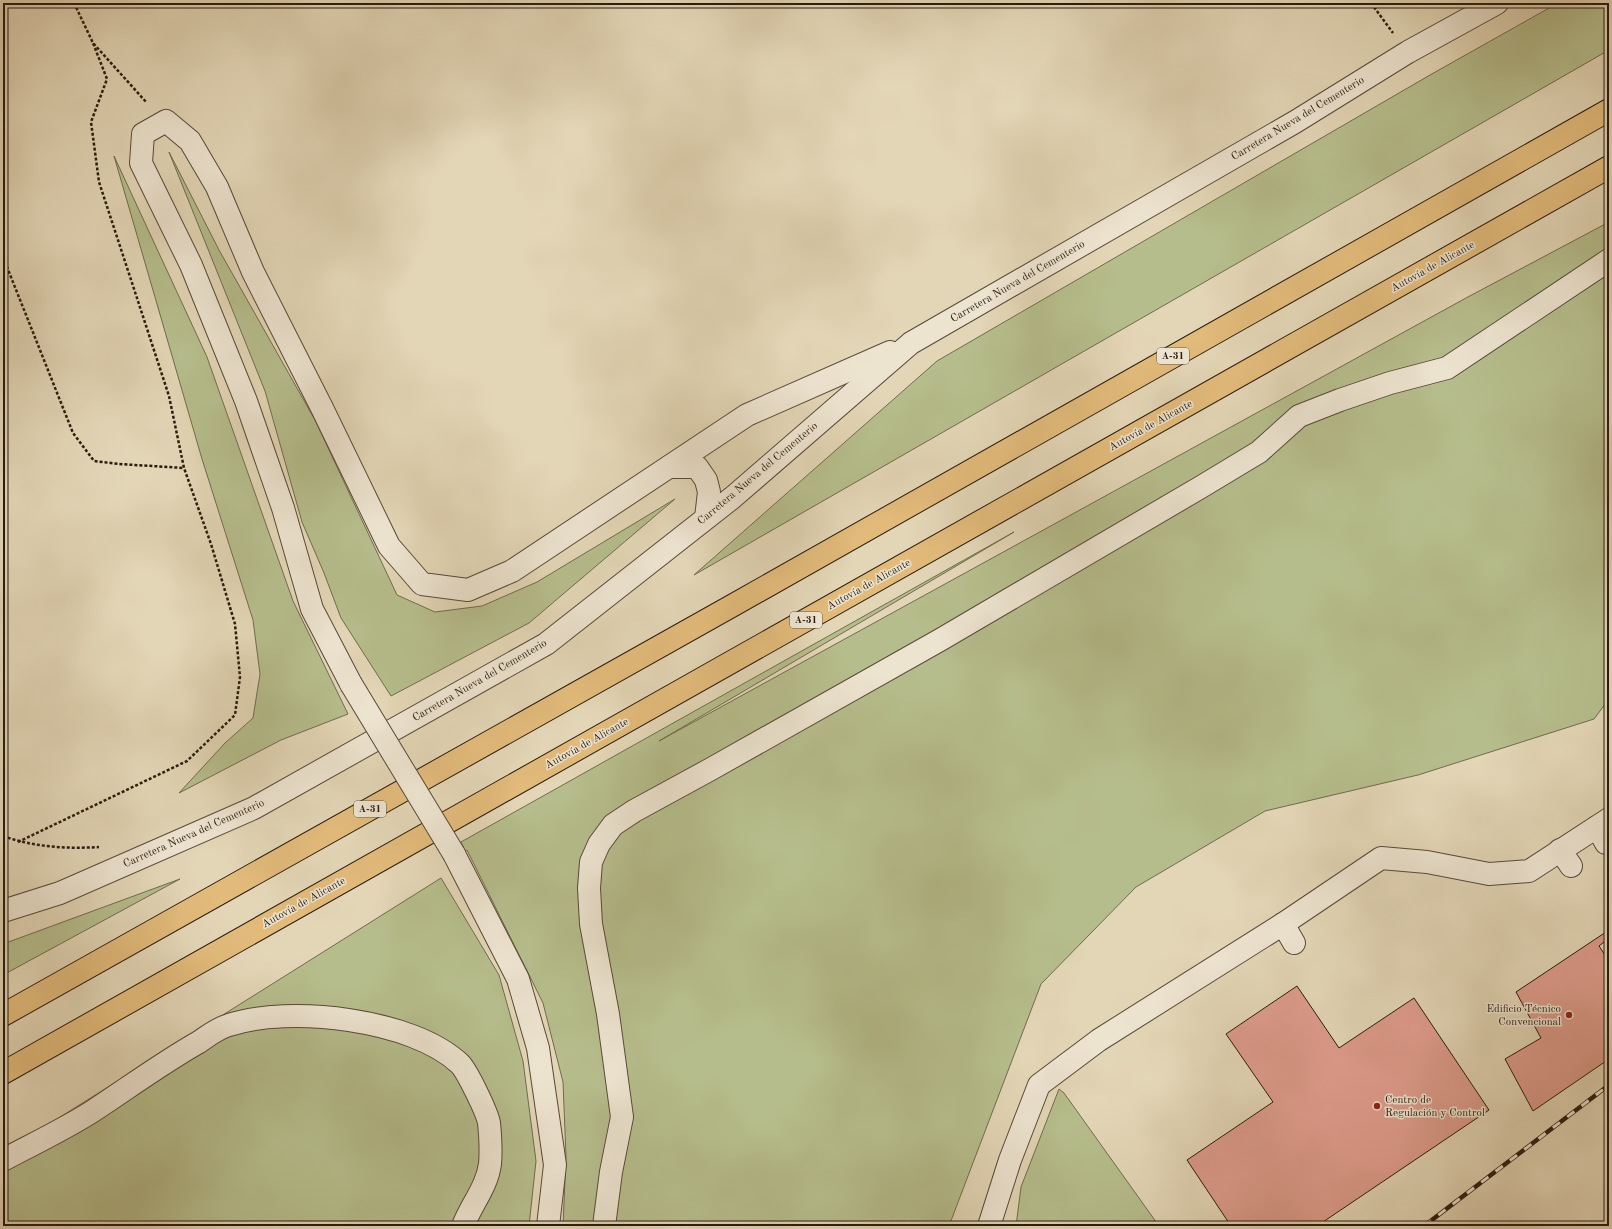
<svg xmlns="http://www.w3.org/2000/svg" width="1612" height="1229" viewBox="0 0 1612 1229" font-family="'Old Standard TT',serif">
<rect width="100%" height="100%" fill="#e3d6b6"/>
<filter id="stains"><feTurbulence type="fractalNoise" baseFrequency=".005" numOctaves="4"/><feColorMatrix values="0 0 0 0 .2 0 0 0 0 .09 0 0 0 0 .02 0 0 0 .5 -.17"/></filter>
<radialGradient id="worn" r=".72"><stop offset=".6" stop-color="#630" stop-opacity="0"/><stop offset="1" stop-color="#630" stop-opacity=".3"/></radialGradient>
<g fill="#b6bd8c" stroke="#6f6c4d">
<path d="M 1558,3 L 1609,3 L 1609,50 L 694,575 L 937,361 L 1430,75 Z"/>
<path d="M 169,152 L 219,250 L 315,420 L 397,595 L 435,612 L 482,606 L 537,582 L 675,499 L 529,623 L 391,696 L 341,618 L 324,573 L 302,522 L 265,391 Z"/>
<path d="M 114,156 L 207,357 L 293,601 L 348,714 L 281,740 L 179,793 L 225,743 L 253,718 L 260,674 L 253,620 L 202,459 Z"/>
<path d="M 1609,222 L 1609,699 L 1594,719 L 1418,775 L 1265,811 L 1136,887 L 1041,984 L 949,1226 L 563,1226 L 566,1156 L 563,1082 L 543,1003 L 467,850 L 465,851 L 461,842 L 1014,532 L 659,741 L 1466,298 Z"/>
<path d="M 441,878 L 499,975 L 523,1061 L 536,1161 L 529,1226 L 3,1226 L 3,1153 Z"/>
<path d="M 180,879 L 3,975 L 3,944 Z"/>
<path d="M 1059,1089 L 1064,1093 L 1159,1226 L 1016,1226 L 1021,1187 Z"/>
</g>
<g fill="#de9c8c" stroke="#281b0e">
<path d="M 1609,930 L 1609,938 L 1599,946 L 1609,961 L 1609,1059 L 1533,1111 L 1505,1059 L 1541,1038 L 1516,992 Z"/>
<path d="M 1297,986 L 1339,1048 L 1414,998 L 1489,1110 L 1317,1226 L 1231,1226 L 1187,1160 L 1273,1102 L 1226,1034 Z"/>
</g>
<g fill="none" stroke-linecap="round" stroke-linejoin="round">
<defs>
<g id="minor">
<path d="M 669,467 L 697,467 L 706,480 L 709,492 L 706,518"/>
<path d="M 351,684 L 312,609 L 283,508 L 246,401 L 191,265 L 141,163 L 143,134 L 166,121 L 190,141 L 217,187 L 253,272 L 322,408 L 389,546 L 422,584 L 468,590 L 512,571 L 747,415 L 890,352"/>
<path d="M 1597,827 L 1606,843"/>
<path d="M 1560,850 L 1571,866"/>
<path d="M 454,854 L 518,979 L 538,1048 L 555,1165 L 548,1226"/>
<path d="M 3,911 L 60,893 L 254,808 L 546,644 L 732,498 L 911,343 L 1295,122 L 1408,52 L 1497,3"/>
<path d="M 1283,924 L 1294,943"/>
<path d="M 3,1160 C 33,1144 65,1129 93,1111 C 128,1088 162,1063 199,1042 C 208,1036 218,1028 229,1025 C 289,1005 413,1019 460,1064 C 467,1071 487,1112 489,1123 C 490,1133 491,1153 490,1164 C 487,1187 471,1205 463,1226"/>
<path d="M 604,1226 L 611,1172 L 622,1117 L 608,1014 L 591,924 L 589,888 L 591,862 L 599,844 L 613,825 L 634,811 L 711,769 L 940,640 L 1201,487 L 1259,452 L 1299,416 L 1340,400 L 1390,383 L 1447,368 L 1609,260"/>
<path d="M 989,1226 L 1010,1160 L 1039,1085 L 1099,1040 L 1283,924 L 1381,858 L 1427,862 L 1489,874 L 1529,871 L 1609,819"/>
</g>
<g id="highway">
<path d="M 3,1015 L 737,603 L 1609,110"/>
<path d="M 3,1073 L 1609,167"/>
</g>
</defs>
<use href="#minor" stroke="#574a38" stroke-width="24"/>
<use href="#highway" stroke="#281b0e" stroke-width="24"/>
<g stroke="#281b0e" stroke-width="2.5" stroke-dasharray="3 2" stroke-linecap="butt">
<path d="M 74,3 L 93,43 L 147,103"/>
<path d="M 1371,3 L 1393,33"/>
<path d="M 3,257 L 73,433 L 94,461 L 119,464 L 184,468"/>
<path d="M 3,836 C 33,847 67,849 99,847"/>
<path d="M 18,842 L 187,761 L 235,715 L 240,677 L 235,624 L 211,544 L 184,468 L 169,396 L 99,182 L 91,122 L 107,79 L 93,43"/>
</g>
<use href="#minor" stroke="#ede4d0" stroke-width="22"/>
<use href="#highway" stroke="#e2bb7b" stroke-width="22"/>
<defs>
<path id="rail" d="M 1424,1226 L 1609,1085"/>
</defs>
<use href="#rail" stroke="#281b0e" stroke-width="4.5"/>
<use href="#rail" stroke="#ede4d0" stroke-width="3" stroke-dasharray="9" stroke-linecap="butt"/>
<defs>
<path id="minor-bridge" d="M 351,684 L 454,854"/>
</defs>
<use href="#minor-bridge" stroke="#574a38" stroke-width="24" stroke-linecap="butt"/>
<use href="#minor-bridge" stroke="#ede4d0" stroke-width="22"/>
</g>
<g fill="#8f2418" stroke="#ede4d0" stroke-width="1.5">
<circle cx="1569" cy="1015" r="4"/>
<circle cx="1377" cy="1106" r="4"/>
</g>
<g text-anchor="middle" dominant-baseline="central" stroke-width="3" stroke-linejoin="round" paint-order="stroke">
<g fill="#ede4d0" stroke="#635748" stroke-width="1">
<rect x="1157" y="348" width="32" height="16" rx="3"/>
<rect x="790" y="612" width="32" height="16" rx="3"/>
<rect x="354" y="801" width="32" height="16" rx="3"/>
</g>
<g font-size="10" font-weight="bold" fill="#281b0e">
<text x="1173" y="356">A-31</text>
<text x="806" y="620">A-31</text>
<text x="370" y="809">A-31</text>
</g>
<g font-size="11" fill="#281b0e" stroke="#ede4d0">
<text transform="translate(1298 119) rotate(-31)">Carretera Nueva del Cementerio</text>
<text transform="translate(1433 267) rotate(-29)">Autovía de Alicante</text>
<text transform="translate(1018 282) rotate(-30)">Carretera Nueva del Cementerio</text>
<text transform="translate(1151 426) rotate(-29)">Autovía de Alicante</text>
<text transform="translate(758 474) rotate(-40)">Carretera Nueva del Cementerio</text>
<text transform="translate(869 585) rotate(-29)">Autovía de Alicante</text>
<text transform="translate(480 681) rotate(-30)">Carretera Nueva del Cementerio</text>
<text transform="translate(587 744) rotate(-29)">Autovía de Alicante</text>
<text transform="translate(194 834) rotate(-24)">Carretera Nueva del Cementerio</text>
<text transform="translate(304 903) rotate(-29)">Autovía de Alicante</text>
</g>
<g font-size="11" fill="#281b0e" stroke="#ede4d0" text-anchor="end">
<text x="1561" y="1009">Edificio Técnico<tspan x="1561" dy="13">Convencional</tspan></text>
<text x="1385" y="1100" text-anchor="start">Centro de<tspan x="1385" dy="13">Regulación y Control</tspan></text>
</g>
</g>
<rect width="1612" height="1229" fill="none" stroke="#e3d6b6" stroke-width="16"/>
<rect x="4" y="4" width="1604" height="1221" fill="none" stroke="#281b0e" stroke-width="2"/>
<rect x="8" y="8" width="1596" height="1213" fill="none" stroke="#281b0e"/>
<rect width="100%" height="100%" filter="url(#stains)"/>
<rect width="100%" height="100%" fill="url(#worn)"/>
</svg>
